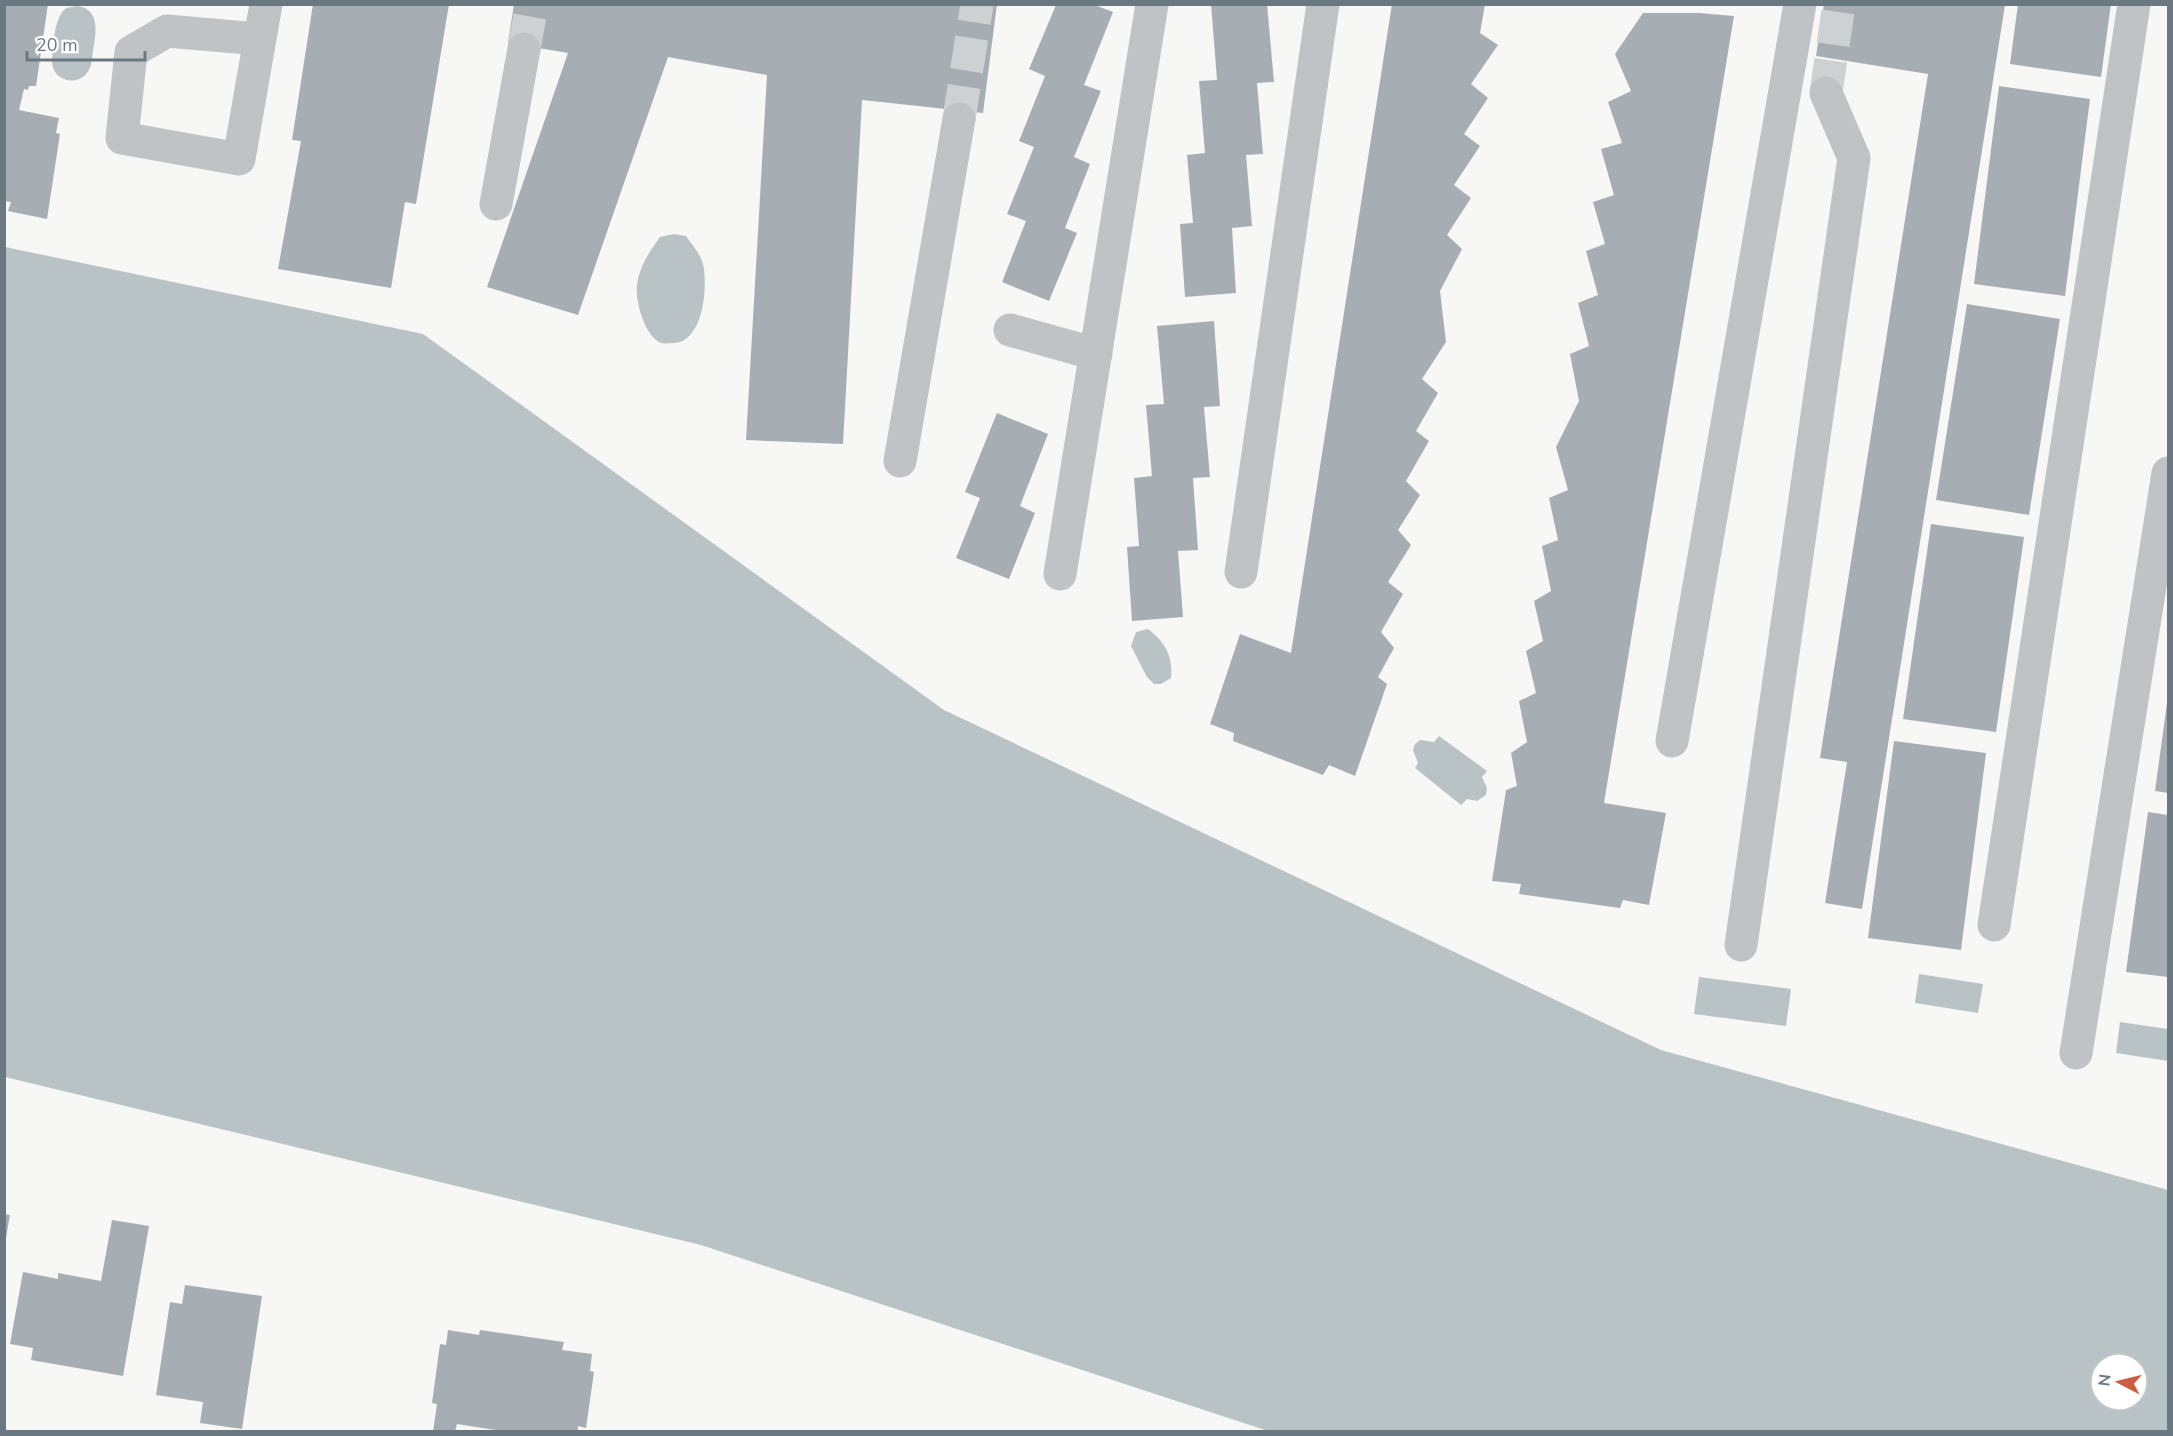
<svg xmlns="http://www.w3.org/2000/svg" width="2173" height="1436" viewBox="0 0 2173 1436" font-family="'Nunito Sans',sans-serif">
<rect width="100%" height="100%" fill="#f7f7f5"/>
<g fill="#b9c3c6" fill-rule="evenodd">
<path d="M 77,6 C 101,9 96,33 93,51 C 92,58 92,67 87,73 C 75,88 51,79 52,60 C 53,46 54,20 64,10 C 67,7 72,7 77,6 Z"/>
<path d="M 674,234 L 686,236 C 692,245 700,253 703,264 C 708,285 704,340 675,343 C 672,343 664,344 661,343 C 645,337 635,301 637,286 C 639,267 649,252 660,237 Z"/>
<path d="M 5,247 L 423,334 L 944,710 L 1661,1050 L 2168,1190 L 2168,1431 L 1268,1431 L 701,1245 L 5,1077 ZM 2101,1364 L 2137,1364 L 2137,1400 L 2101,1400 Z"/>
<path d="M 1148,629 C 1165,642 1173,656 1171,678 L 1161,684 L 1154,684 L 1147,677 L 1131,646 L 1136,632 Z"/>
<path d="M 1439,736 L 1487,771 L 1482,777 L 1487,788 L 1486,795 L 1477,801 L 1467,799 L 1461,805 L 1415,768 L 1418,763 L 1413,750 L 1415,744 L 1420,740 L 1434,742 Z"/>
<path d="M 1919,974 L 1983,984 L 1978,1013 L 1915,1003 Z"/>
<path d="M 1699,977 L 1791,989 L 1786,1026 L 1694,1014 Z"/>
<path d="M 2120,1022 L 2168,1029 L 2168,1061 L 2116,1053 Z"/>
</g>
<g fill="#a7aeb3">
<path d="M 4,4 L 48,4 L 36,86 L 29,86 L 28,90 L 24,89 L 19,110 L 59,118 L 56,133 L 60,134 L 47,219 L 8,211 L 11,202 L 4,201 Z"/>
<path d="M 313,4 L 449,4 L 416,204 L 405,202 L 391,288 L 278,269 L 301,141 L 292,140 Z"/>
<path d="M 514,4 L 997,4 L 983,113 L 862,100 L 843,444 L 746,440 L 767,75 L 668,57 L 578,315 L 487,287 L 568,53 L 508,43 Z"/>
<path d="M 1211,4 L 1267,4 L 1274,82 L 1257,83 L 1263,154 L 1246,155 L 1252,226 L 1232,228 L 1236,293 L 1185,297 L 1180,224 L 1193,223 L 1187,155 L 1205,153 L 1199,81 L 1217,80 Z"/>
<path d="M 1392,4 L 1485,4 L 1480,33 L 1498,45 L 1471,84 L 1488,98 L 1464,134 L 1480,146 L 1454,185 L 1471,198 L 1447,235 L 1462,249 L 1440,291 L 1446,342 L 1422,379 L 1438,393 L 1416,431 L 1429,441 L 1406,481 L 1420,495 L 1398,530 L 1411,545 L 1388,582 L 1403,594 L 1381,632 L 1394,648 L 1378,677 L 1387,684 L 1355,776 L 1329,765 L 1323,775 L 1233,741 L 1234,733 L 1210,724 L 1240,634 L 1291,653 Z"/>
<path d="M 1824,4 L 2005,5 L 1862,909 L 1825,903 L 1847,762 L 1820,758 L 1928,74 L 1816,56 Z"/>
<path d="M 2018,4 L 2111,4 L 2101,77 L 2010,64 Z"/>
<path d="M 1056,5 L 1095,5 L 1113,12 L 1084,85 L 1101,91 L 1074,157 L 1090,164 L 1065,228 L 1077,233 L 1049,301 L 1002,282 L 1026,221 L 1007,214 L 1034,147 L 1019,141 L 1045,76 L 1029,69 Z"/>
<path d="M 1643,13 L 1699,13 L 1734,16 L 1604,803 L 1666,813 L 1649,905 L 1623,900 L 1620,908 L 1519,894 L 1521,884 L 1492,881 L 1506,790 L 1517,786 L 1511,753 L 1527,742 L 1519,701 L 1536,693 L 1526,651 L 1543,641 L 1534,601 L 1551,591 L 1542,546 L 1558,540 L 1549,498 L 1568,490 L 1556,447 L 1579,401 L 1570,354 L 1589,346 L 1578,303 L 1598,295 L 1586,251 L 1605,244 L 1593,202 L 1614,195 L 1601,149 L 1622,143 L 1608,102 L 1631,91 L 1615,54 Z"/>
<path d="M 1999,86 L 2090,99 L 2065,296 L 1974,284 Z"/>
<path d="M 1967,304 L 2060,319 L 2029,515 L 1936,500 Z"/>
<path d="M 1214,321 L 1220,406 L 1204,407 L 1210,477 L 1193,478 L 1198,550 L 1178,551 L 1183,617 L 1132,621 L 1127,547 L 1139,546 L 1134,478 L 1152,476 L 1146,405 L 1164,404 L 1157,326 Z"/>
<path d="M 997,413 L 1048,434 L 1020,506 L 1035,513 L 1009,579 L 956,558 L 980,498 L 965,492 Z"/>
<path d="M 1931,524 L 2024,537 L 1996,732 L 1903,719 Z"/>
<path d="M 2167,703 L 2168,703 L 2168,793 L 2155,791 Z"/>
<path d="M 1894,741 L 1986,753 L 1961,950 L 1868,938 Z"/>
<path d="M 2148,812 L 2168,815 L 2168,977 L 2126,972 Z"/>
<path d="M 4,1214 L 10,1215 L 6,1238 L 4,1238 Z"/>
<path d="M 112,1220 L 149,1226 L 123,1376 L 31,1360 L 33,1348 L 10,1344 L 23,1272 L 58,1279 L 58,1273 L 101,1281 Z"/>
<path d="M 185,1285 L 262,1296 L 242,1429 L 200,1423 L 203,1402 L 156,1395 L 170,1302 L 182,1304 Z"/>
<path d="M 448,1330 L 479,1335 L 480,1330 L 564,1342 L 562,1350 L 592,1354 L 590,1371 L 594,1372 L 586,1428 L 578,1426 L 578,1432 L 508,1432 L 457,1424 L 455,1432 L 433,1432 L 437,1404 L 432,1403 L 440,1344 L 446,1345 Z"/>
</g>
<g fill="none" stroke-linecap="round" stroke-linejoin="round">
<g stroke="#cdd1d2" stroke-width="33" stroke-dasharray="33 16" stroke-linecap="butt">
<path d="M 524,49 L 532,4"/>
<path d="M 1826,93 L 1839,4"/>
<path d="M 959,119 L 977,4"/>
</g>
<g stroke="#bfc3c6" stroke-width="33">
<path d="M 259,39 L 167,31 L 131,52 L 122,138 L 239,159 L 266,4"/>
<path d="M 496,204 L 524,49"/>
<path d="M 1010,330 L 1096,354"/>
<path d="M 900,461 L 959,119"/>
<path d="M 1241,572 L 1323,4"/>
<path d="M 1060,574 L 1152,4"/>
<path d="M 1672,741 L 1800,4"/>
<path d="M 1994,925 L 2134,4"/>
<path d="M 1741,945 L 1854,158 L 1826,93"/>
<path d="M 2076,1053 L 2168,473"/>
</g>
</g>
<rect width="2173" height="1436" fill="none" stroke="#6a7882" stroke-width="12"/>
<g transform="translate(2119 1382) rotate(277)"><circle r="28" fill="#ffffff" stroke="#c3c9cd" stroke-width="1.5"/>
<path d="M0-4.5L10 22L0 15L-10 22Z" fill="#cd5c3f"/>
<text y="-9" font-size="16" font-weight="bold" text-anchor="middle" fill="#6a7882">N</text>
</g>
<path d="M27 51v9h118v-9" fill="none" stroke="#6a7882" stroke-width="3"/>
<text x="36" y="51" font-size="18" fill="#6a7882" stroke="#ffffff" stroke-width="4.5" paint-order="stroke">20 m</text>
</svg>
